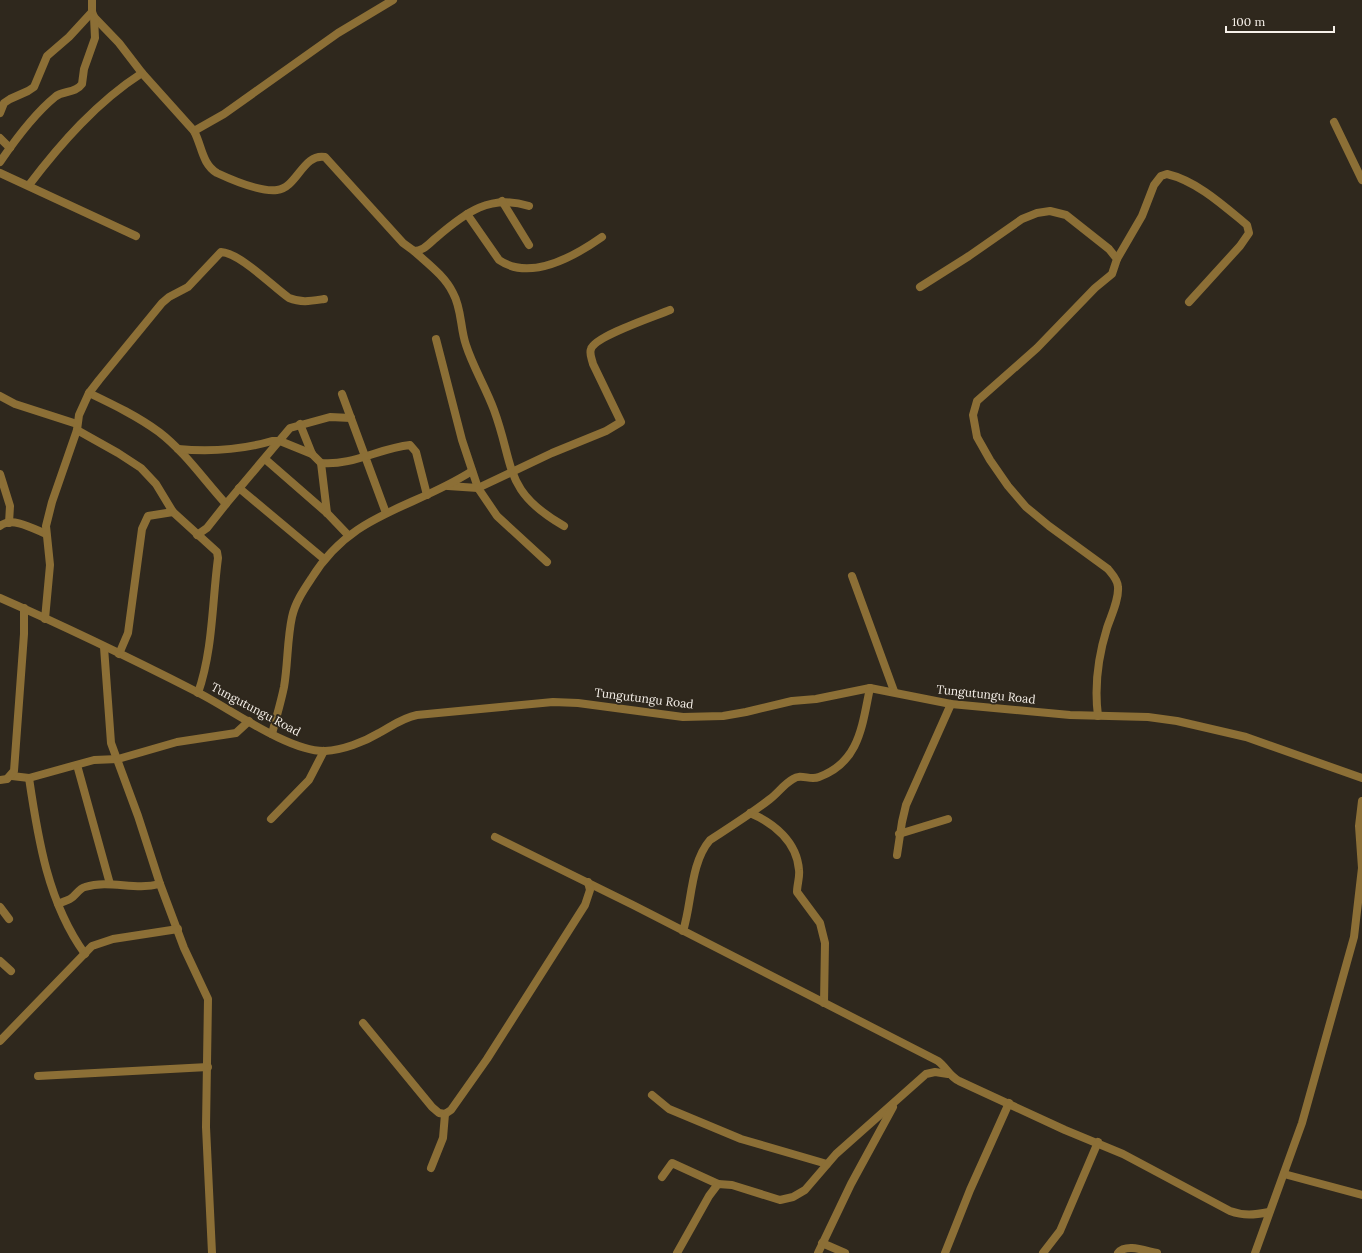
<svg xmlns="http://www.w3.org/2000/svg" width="1362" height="1253" viewBox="0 0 1362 1253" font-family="Lora,serif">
<rect width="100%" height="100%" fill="#2f281d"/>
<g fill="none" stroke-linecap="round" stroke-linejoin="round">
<g stroke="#8c6f36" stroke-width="8">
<path d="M 92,0 L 92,12 L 94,17 L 119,43 L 142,73 L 194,131 C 202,146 202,164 217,173 C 232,180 260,192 277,190 C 297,188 303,153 325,157 L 403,243 L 414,251 C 424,251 429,243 437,237 C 466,212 490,194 529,206"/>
<path d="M 0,113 L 4,103 L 10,99 L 28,91 L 34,87 L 47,56 L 69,37 L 92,12"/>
<path d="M 1334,122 L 1362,180"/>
<path d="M 194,131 L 224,114 L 338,33 L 393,0"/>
<path d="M 0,138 L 10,148"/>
<path d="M 0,162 C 15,140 33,115 55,97 C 63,90 75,94 82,84 L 84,69 L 95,38 L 94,17"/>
<path d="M 0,173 L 136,236"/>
<path d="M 29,185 C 61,143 97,102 142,73"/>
<path d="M 502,201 L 529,245"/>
<path d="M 467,214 L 499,260 C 531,282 575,256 602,237"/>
<path d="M 414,251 C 427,263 445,276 453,293 C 462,309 460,328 466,345 C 473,367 486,388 494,410 C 515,467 503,491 564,526"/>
<path d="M 1117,259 L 1142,216 L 1154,185 L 1161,176 L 1167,174 C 1197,181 1224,206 1247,225 L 1249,233 L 1240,246 L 1189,302"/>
<path d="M 920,287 L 969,256 L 1022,219 L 1037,213 L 1050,211 L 1066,215 L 1109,249 L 1117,259 L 1112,274 L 1095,288 L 1037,348 L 977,401 L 973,415 L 977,437 L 990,460 L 1008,486 L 1026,507 L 1049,526 L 1108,569 C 1112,574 1118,580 1118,587 C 1119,600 1111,616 1107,628 C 1098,657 1094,685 1098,716"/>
<path d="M 436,339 L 462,440 L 478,488 L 497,516 L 547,562"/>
<path d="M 89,393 C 114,405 137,416 159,432 C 185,452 204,480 226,504 L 290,428 L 330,417 L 351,418"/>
<path d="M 342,394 L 386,513"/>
<path d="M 0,396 L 15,404 L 77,424"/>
<path d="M 300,424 L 312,454 L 321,463 C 352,466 380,448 410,445 L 416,452 L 427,495"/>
<path d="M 77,430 L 118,453 L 141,468 L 156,484 L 173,512 L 217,552 L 218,558 C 212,603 213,650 198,693"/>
<path d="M 178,449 C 210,452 241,450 272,441 L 280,441 L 312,454"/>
<path d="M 265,459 L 327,513 L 348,535"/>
<path d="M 321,463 L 327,513"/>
<path d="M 0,474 L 10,506 L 9,523"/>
<path d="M 448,486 L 478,488 L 552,453 L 606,431 L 621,422 L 593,364 C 592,359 589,354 591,349 C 595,336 656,316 670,310"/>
<path d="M 239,488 L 324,559"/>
<path d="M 0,526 C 12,516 34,529 46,534"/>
<path d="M 197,535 L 207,528 L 226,504"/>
<path d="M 852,576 L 894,691"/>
<path d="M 0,598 C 66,627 132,659 197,692 C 229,708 289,752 325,751 C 343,750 364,742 379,733 C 392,726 402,718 417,715 L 553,702 L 578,703 L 683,717 L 723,716 L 746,712 L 792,701 L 816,699 L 870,688 L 951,704 L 1070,715 L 1148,717 L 1177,721 L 1246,737 L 1362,778"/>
<path d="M 45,619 L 50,565 L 46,526 L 52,502 L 77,430 L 79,415 L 89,393 L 99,380 L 162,303 L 169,297 L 188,287 L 221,252 C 240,253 272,286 289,298 C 301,303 311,301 324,299"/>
<path d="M 104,647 L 111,743 L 138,816 L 160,884 L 184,948 L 208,999 L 206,1127 L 212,1253"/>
<path d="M 119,654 L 128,633 L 142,529 L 148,516 L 173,512"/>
<path d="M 272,734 C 276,718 281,702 284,687 C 288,664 287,640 292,617 C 295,603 303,591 311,579 C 352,512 411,510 472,471"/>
<path d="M 77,765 L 110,884"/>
<path d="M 12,776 L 29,778 L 94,760 L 118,759 L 177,742 L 236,733 L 249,721"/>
<path d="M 29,778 C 38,839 48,903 85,954"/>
<path d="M 0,780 L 7,779 L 14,771 L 24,634 L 24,608"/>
<path d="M 750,813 C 774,823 797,842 799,870 C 800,877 797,885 797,892 L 820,923 L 825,943 L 824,1003"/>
<path d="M 271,819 L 309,780 L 324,751"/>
<path d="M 899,834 L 948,819"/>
<path d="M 495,837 L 633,905 L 938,1061 C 946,1067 949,1076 959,1081 L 1065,1130 L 1123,1154 L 1230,1211 C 1244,1216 1254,1215 1269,1212"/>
<path d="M 897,855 L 902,822 L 906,805 L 951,704"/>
<path d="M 58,904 C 62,902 66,901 70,899 C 76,896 78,889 85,887 C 110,879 134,891 160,884"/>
<path d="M 0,907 L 9,919"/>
<path d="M 683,931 C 692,904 690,863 710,840 C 730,827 751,814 770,799 C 778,793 784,784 793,779 C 801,773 810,781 819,777 C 860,762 862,725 870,688"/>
<path d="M 0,961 L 11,971"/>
<path d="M 363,1023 L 432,1107 L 439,1113 L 445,1114 L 451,1110 L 487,1059 L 585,905 L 590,890 L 588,882"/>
<path d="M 0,1041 L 92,946 L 113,939 L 178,929"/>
<path d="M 38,1076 L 208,1067"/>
<path d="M 652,1095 L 669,1109 L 741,1139 L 827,1164"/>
<path d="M 431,1168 L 443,1138 L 445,1114"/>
<path d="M 1284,1174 L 1362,1195"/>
<path d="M 662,1177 L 672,1163 L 718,1184"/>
<path d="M 822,1243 L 845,1253"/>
<path d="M 677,1253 L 709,1196 L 718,1184 L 732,1185 L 780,1200 L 793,1197 L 805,1190 L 836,1154 L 926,1074 L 935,1072 L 948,1074"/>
<path d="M 818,1253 L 851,1184 L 893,1107"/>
<path d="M 945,1253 L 970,1190 L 1009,1103"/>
<path d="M 1043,1253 L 1060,1231 L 1098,1142"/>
<path d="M 1118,1253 C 1126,1243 1146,1251 1157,1253"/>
<path d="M 1255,1253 L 1302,1123 L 1354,937 L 1362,868 L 1359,826 L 1362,801"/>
</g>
</g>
<g text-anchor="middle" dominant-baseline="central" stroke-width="4" stroke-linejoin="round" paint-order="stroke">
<g font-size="12" fill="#f6f0e9" stroke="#2f281d">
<text transform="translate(986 694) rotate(6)">Tungutungu Road</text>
<text transform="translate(644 698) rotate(7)">Tungutungu Road</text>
<text transform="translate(256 709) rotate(28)">Tungutungu Road</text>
</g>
</g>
<path d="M1226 26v6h108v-6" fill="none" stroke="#f6f0e9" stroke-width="2"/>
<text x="1232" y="26" font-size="12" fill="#f6f0e9" stroke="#2f281d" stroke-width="3" paint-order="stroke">100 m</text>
</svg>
